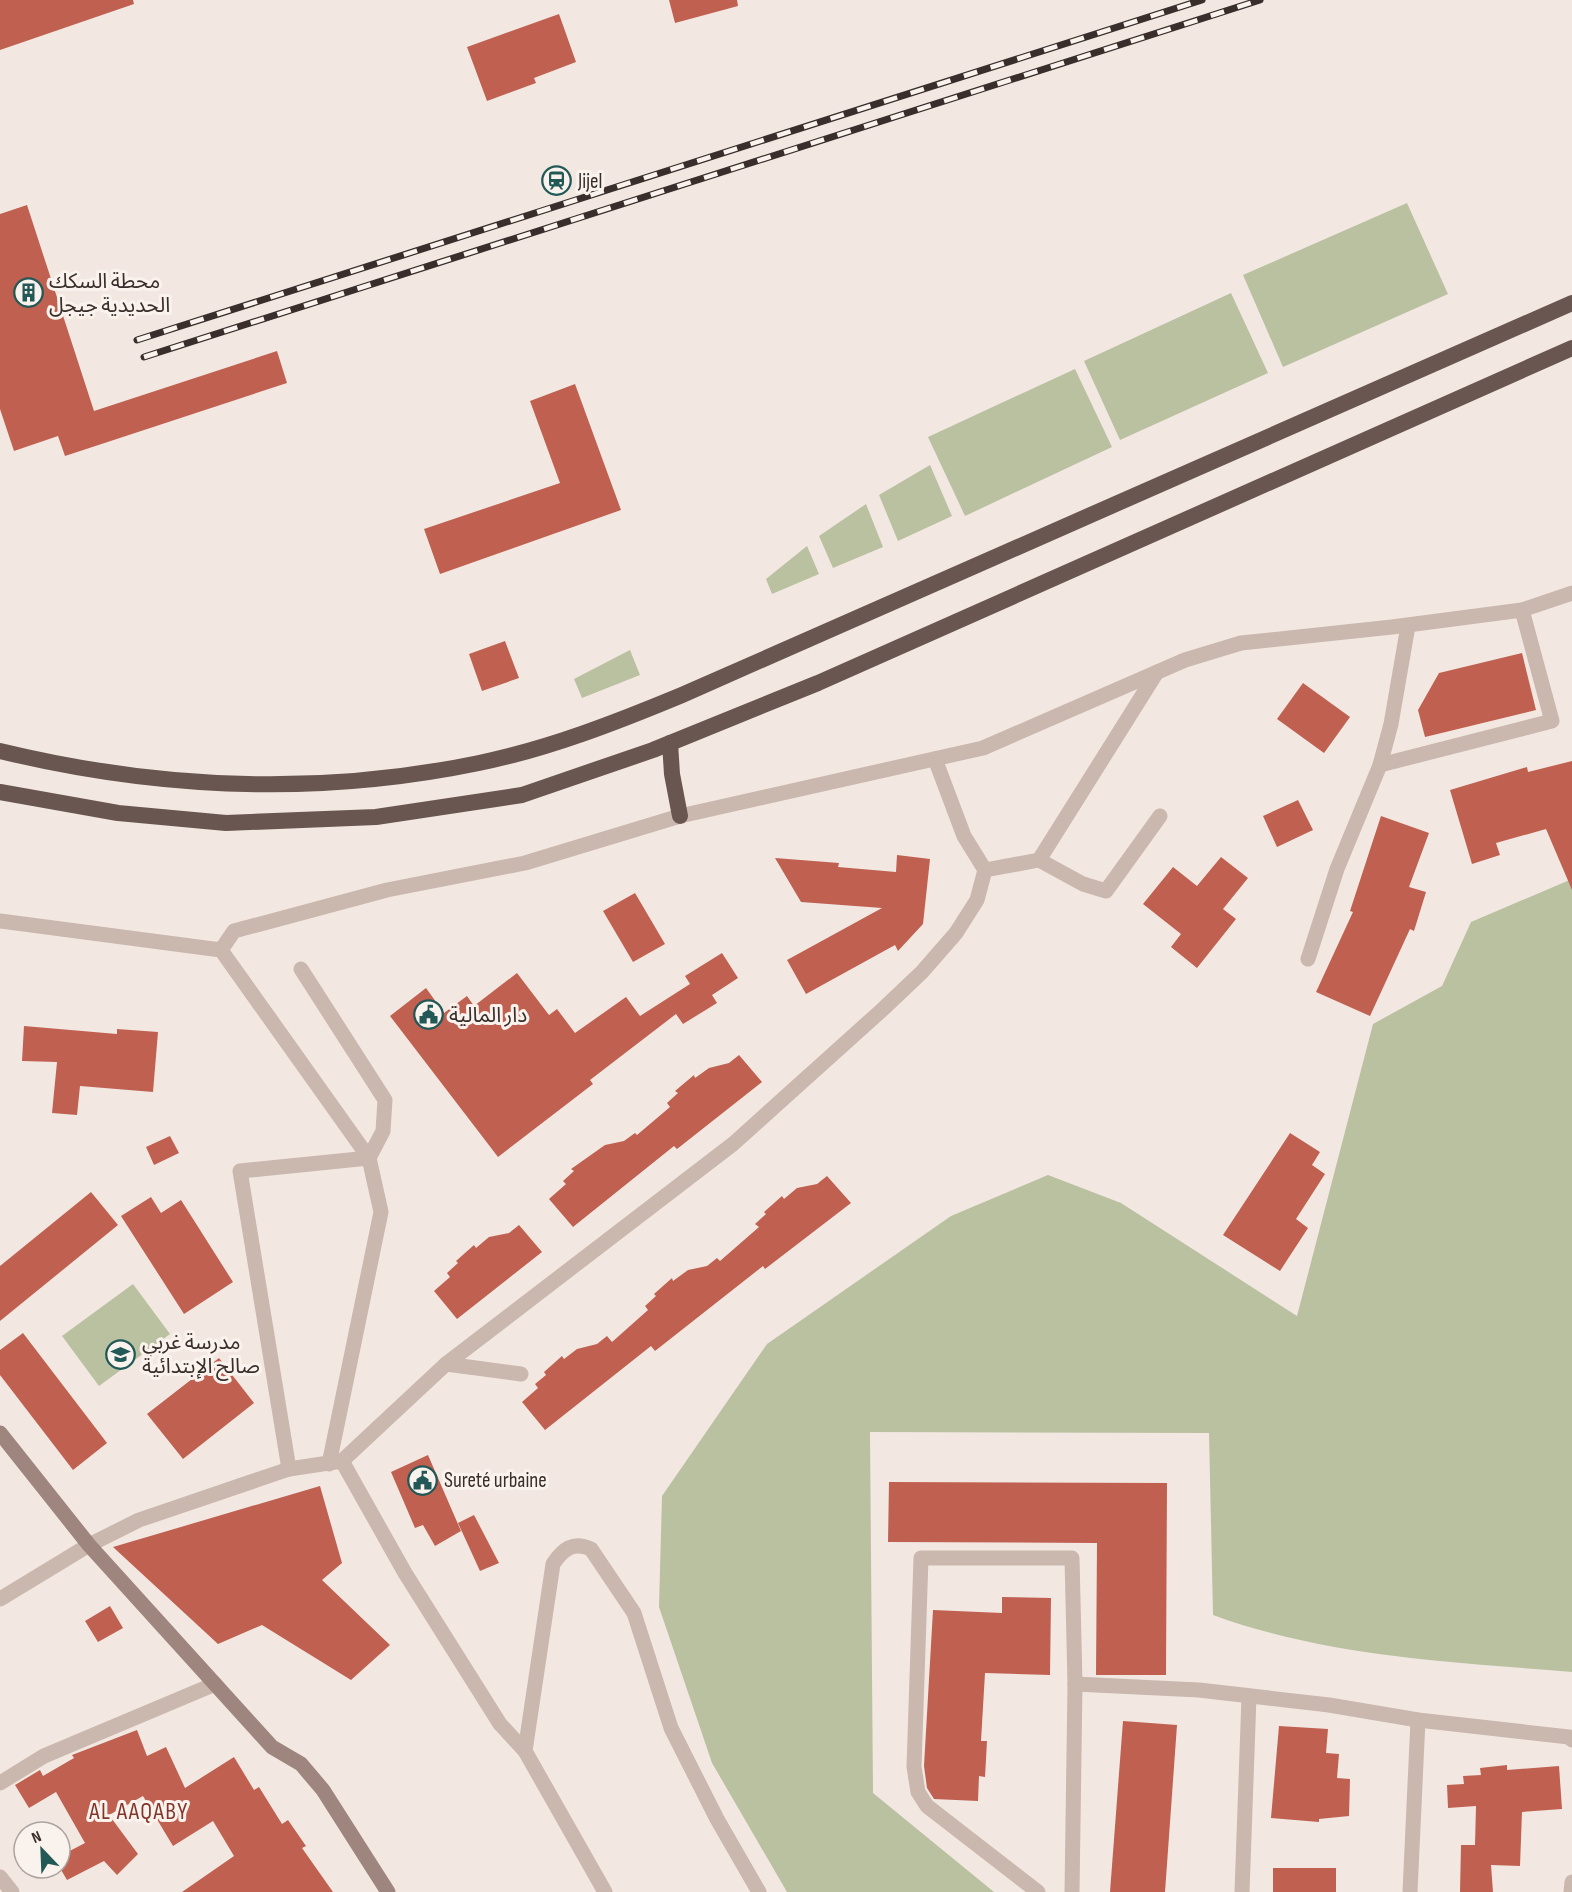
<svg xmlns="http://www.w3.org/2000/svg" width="1572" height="1892" viewBox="0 0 1572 1892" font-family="'Sofia Sans Condensed','Noto Sans Arabic',sans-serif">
<rect width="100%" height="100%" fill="#f2e8e1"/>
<g fill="#bac1a1">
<path d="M 1407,203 L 1448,294 L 1283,367 L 1243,275 Z"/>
<path d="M 1231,293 L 1268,373 L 1120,440 L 1084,361 Z"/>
<path d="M 1075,369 L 1112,447 L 965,516 L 928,437 Z"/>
<path d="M 930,465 L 952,516 L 898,541 L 879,495 Z"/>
<path d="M 866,504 L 883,547 L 833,568 L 819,536 Z"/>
<path d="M 807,546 L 819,574 L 772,594 L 766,579 Z"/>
<path d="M 630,650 L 640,675 L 582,698 L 574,679 Z"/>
<path d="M 1572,879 L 1572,1672 C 1451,1662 1328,1657 1213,1615 L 1209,1433 L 870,1432 L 873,1793 L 994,1892 L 787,1892 L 712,1763 L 659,1607 L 662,1496 L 767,1344 L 951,1216 L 1048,1175 L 1121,1203 L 1297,1316 L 1373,1024 L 1442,986 L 1471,922 Z"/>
<path d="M 133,1284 L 170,1334 L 99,1386 L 62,1336 Z"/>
</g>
<g fill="#c06051">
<path d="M 0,0 L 133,0 L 134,4 L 0,50 Z"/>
<path d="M 669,0 L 737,0 L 738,6 L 675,23 Z"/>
<path d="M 559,14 L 576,62 L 534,78 L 536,83 L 487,101 L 467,47 Z"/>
<path d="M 27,205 L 94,411 L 277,351 L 287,383 L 65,456 L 58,436 L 14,451 L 0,409 L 0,214 Z"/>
<path d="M 575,384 L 621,510 L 440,574 L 424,529 L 560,483 L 530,401 Z"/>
<path d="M 505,641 L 519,678 L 482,691 L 469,654 Z"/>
<path d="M 1522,653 L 1536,710 L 1425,737 L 1418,710 L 1439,673 Z"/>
<path d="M 1303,683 L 1350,717 L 1324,753 L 1277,719 Z"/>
<path d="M 1572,761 L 1572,890 L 1546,829 L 1496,843 L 1500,855 L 1472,864 L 1450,790 L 1527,767 L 1528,772 Z"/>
<path d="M 1298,800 L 1313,830 L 1277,847 L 1263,816 Z"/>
<path d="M 1381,816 L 1429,833 L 1409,887 L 1426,892 L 1414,931 L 1410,929 L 1370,1016 L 1316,992 L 1353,912 L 1350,911 Z"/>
<path d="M 897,855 L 930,859 L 923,924 L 898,951 L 895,945 L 806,994 L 787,960 L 882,908 L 801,902 L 775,858 L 839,863 L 838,867 L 896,872 Z"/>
<path d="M 1221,857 L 1248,878 L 1223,909 L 1236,919 L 1197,968 L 1171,947 L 1181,934 L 1143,904 L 1173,867 L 1197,886 Z"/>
<path d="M 635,893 L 665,944 L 633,962 L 603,911 Z"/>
<path d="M 722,953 L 738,978 L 712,995 L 717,1003 L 683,1024 L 676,1014 L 590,1080 L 593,1084 L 498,1157 L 390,1016 L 426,988 L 444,1013 L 467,996 L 474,1006 L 517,973 L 549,1015 L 557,1009 L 575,1033 L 626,997 L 640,1016 L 690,984 L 685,976 Z"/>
<path d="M 24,1026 L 117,1034 L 117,1029 L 158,1032 L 153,1092 L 80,1086 L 77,1115 L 52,1113 L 57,1062 L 22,1061 Z"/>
<path d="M 739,1055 L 762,1082 L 677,1149 L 674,1146 L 573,1227 L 549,1199 L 566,1184 L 563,1181 L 574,1171 L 571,1169 L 605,1145 L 624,1141 L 635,1133 L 637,1135 L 670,1107 L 667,1103 L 678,1093 L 675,1091 L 694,1075 L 695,1078 L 709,1068 L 729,1063 Z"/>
<path d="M 1290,1133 L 1320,1152 L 1312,1165 L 1325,1174 L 1296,1219 L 1308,1228 L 1280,1271 L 1223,1235 Z"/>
<path d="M 170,1136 L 179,1153 L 154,1165 L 146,1147 Z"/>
<path d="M 827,1176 L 851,1203 L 765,1269 L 763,1266 L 655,1351 L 651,1346 L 545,1430 L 522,1402 L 538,1388 L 535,1384 L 546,1375 L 544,1372 L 562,1356 L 564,1359 L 577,1349 L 597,1344 L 607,1336 L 612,1342 L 648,1310 L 645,1306 L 656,1296 L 654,1294 L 672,1278 L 673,1281 L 688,1270 L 707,1266 L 717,1258 L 720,1261 L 759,1227 L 755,1224 L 766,1214 L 764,1212 L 782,1196 L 784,1199 L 797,1188 L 817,1184 Z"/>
<path d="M 91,1192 L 118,1225 L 0,1321 L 0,1266 Z"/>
<path d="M 151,1197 L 161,1213 L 181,1200 L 233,1282 L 184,1314 L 121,1216 Z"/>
<path d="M 519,1225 L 542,1252 L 457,1319 L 434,1291 L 450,1277 L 447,1273 L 458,1263 L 456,1261 L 474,1245 L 476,1248 L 489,1237 L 509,1233 Z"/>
<path d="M 23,1333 L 107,1443 L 73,1470 L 0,1375 L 0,1350 Z"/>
<path d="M 219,1358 L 254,1403 L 183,1459 L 147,1414 Z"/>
<path d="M 428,1455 L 461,1531 L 435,1546 L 423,1525 L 415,1528 L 391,1472 Z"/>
<path d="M 889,1482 L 1167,1483 L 1166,1675 L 1096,1675 L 1097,1543 L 888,1542 Z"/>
<path d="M 320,1486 L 342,1563 L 322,1580 L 390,1645 L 351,1680 L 262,1625 L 218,1644 L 113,1547 Z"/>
<path d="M 474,1515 L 499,1563 L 480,1571 L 458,1523 Z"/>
<path d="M 1002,1597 L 1051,1598 L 1050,1675 L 985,1673 L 981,1741 L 987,1741 L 985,1777 L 979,1776 L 978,1801 L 934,1799 L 927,1788 L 924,1766 L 933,1610 L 1002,1613 Z"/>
<path d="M 110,1606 L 123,1628 L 98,1642 L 85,1621 Z"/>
<path d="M 1123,1721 L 1177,1725 L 1165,1892 L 1110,1892 Z"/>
<path d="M 1279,1726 L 1328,1729 L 1326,1753 L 1339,1754 L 1337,1778 L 1350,1779 L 1349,1816 L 1319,1819 L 1319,1822 L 1271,1818 Z"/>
<path d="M 137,1730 L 147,1756 L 166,1747 L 185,1788 L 234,1757 L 254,1790 L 259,1787 L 282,1824 L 288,1820 L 306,1846 L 302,1848 L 333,1892 L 182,1892 L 234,1856 L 213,1821 L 173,1846 L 143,1796 L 109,1815 L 138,1854 L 117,1875 L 104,1861 L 67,1880 L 60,1868 L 60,1856 L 85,1843 L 56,1792 L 29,1808 L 15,1785 L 40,1770 L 43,1776 L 74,1758 L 72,1755 Z"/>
<path d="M 1507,1765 L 1507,1770 L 1559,1766 L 1562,1809 L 1522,1812 L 1520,1866 L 1491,1865 L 1493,1892 L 1460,1892 L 1461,1845 L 1475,1845 L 1476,1806 L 1448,1808 L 1447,1785 L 1464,1784 L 1463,1776 L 1481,1775 L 1480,1768 Z"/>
<rect x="1273" y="1868" width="63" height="24"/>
</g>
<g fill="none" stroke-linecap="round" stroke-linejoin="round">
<g stroke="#cab7ad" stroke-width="15">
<path d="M 1380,765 L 1552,721 L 1522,610"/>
<path d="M 1039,860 L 1083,884 L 1106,891 L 1160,816"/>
<path d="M 985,870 L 1039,860 L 1157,672"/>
<path d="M 0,921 L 221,950 L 369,1158 L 381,1212 L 329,1464"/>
<path d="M 221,950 L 234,931 L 387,890 L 525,863 L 680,816 L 983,748 L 1185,660 L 1241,643 L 1392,627 L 1522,610 L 1572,593"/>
<path d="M 1308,959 L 1337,869 L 1380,765 L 1391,724 L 1408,626"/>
<path d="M 301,969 L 385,1100 L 383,1131 L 369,1158"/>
<path d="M 446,1364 L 521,1374"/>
<path d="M 342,1461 L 405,1573 L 500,1724 L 525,1751 L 605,1892"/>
<path d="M 289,1469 L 240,1171 L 369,1158"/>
<path d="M 0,1599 L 89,1545 L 139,1520 L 289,1469 L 342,1461 L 446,1364 L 733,1144 L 883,1009 L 922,972 L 956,933 L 977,900 L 985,870 L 964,836 L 935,759"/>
<path d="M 1075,1684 L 1199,1690 L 1329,1705 L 1418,1720 L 1569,1737 L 1572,1740"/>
<path d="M 525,1751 L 553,1564 C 563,1549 573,1541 591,1549 L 634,1613 L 671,1728 L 717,1819 L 759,1892"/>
<path d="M 0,1783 L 44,1756 L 215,1684"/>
<path d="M 0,1877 L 12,1892"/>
<path d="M 1038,1892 L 927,1806 L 918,1792 L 914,1767 L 921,1558 L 1072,1558 L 1075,1684 L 1072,1892"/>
<path d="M 1242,1892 L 1249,1697"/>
<path d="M 1410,1892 L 1418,1720"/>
<path d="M 1571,1892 L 1572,1882"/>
</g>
<path stroke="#9e867e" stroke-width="15" d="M 0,1433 L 89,1545 L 272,1747 L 301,1764 L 323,1790 L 388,1892"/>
<g stroke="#6a5650" stroke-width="16">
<path d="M 670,743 L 672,774 L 680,816"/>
<path d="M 0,751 C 157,789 320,796 479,763 C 548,749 617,722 682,695 L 1572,303"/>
<path d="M 0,792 L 118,813 L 226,823 L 376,817 L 522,795 L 653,750 L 818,683 L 1572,348"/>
</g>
<defs>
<g id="rail">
<path d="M 137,340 L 1202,0"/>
<path d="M 144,357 L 1260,0"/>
</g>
</defs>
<use href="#rail" stroke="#392e2b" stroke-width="7"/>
<use href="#rail" stroke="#faf3ed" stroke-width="4.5" stroke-dasharray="14" stroke-linecap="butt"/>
</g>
<defs>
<symbol id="station-ring" viewBox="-11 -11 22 22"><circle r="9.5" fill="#faf3ed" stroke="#225856" stroke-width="1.5"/><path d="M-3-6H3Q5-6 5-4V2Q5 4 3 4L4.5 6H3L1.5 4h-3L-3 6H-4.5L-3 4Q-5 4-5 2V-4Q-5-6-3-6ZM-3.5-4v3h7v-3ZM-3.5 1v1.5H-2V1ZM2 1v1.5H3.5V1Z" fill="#225856"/></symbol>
<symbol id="building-ring" viewBox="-11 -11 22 22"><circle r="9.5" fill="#faf3ed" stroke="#225856" stroke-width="1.5"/><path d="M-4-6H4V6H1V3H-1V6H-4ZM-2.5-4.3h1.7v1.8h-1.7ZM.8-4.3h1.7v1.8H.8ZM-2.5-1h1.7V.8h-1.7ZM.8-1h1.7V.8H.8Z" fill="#225856"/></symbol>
<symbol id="civic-ring" viewBox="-11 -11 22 22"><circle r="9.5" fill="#faf3ed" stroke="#225856" stroke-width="1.5"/><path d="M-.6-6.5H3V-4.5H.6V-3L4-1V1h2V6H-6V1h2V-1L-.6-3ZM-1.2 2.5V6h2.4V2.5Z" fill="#225856"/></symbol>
<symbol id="school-ring" viewBox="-11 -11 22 22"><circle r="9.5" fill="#faf3ed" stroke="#225856" stroke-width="1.5"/><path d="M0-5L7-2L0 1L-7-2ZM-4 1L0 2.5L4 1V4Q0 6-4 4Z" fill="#225856"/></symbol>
</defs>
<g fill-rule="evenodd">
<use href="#station-ring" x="540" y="164" width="33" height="33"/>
<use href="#building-ring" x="12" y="276" width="33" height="33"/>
<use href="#civic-ring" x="412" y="998" width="33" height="33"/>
<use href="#school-ring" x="104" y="1338" width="33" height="33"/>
<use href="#civic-ring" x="406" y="1464" width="33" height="33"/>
</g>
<g text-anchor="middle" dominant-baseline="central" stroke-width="6" stroke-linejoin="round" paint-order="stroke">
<g font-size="21" fill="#392e2b" stroke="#faf3ed" text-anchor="start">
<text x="578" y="181">Jijel</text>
<text x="49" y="281">محطة السكك<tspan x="49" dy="24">الحديدية جيجل</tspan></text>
<text x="449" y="1015">دار المالية</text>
<text x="142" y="1342">مدرسة غربي<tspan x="142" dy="24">صالح الإبتدائية</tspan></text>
<text x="444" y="1480">Sureté urbaine</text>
</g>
<g font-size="24" letter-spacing="1.5" fill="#843428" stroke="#faf3ed">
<text x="139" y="1811">AL AAQABY</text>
</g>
</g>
<g transform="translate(42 1850) rotate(337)"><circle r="28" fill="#faf3ed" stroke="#ada49f" stroke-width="1.5"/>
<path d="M0-4.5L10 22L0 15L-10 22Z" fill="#225856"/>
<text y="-9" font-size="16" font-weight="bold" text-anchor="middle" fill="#392e2b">N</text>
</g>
</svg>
